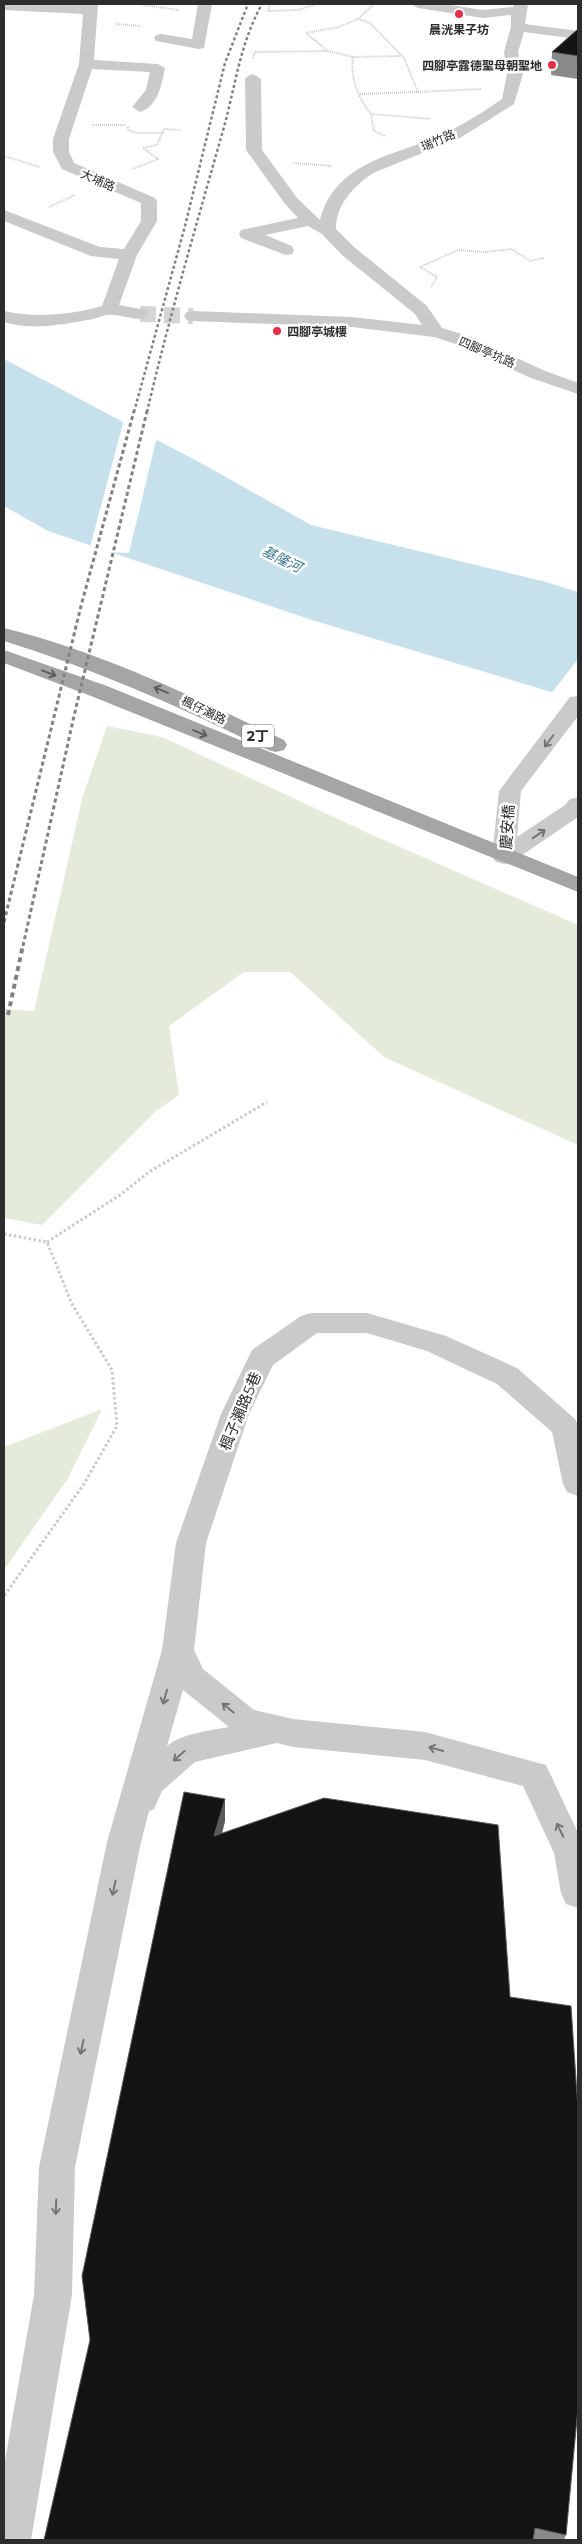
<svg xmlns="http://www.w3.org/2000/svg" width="582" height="2544" viewBox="0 0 582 2544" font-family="Montserrat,'Noto Sans TC',sans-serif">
<rect width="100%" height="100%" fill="#fff"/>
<g fill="#e5ebdb">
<path d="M 107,726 L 162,737 L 368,833 L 578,925 L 578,1145 L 384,1057 L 290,972 L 244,972 L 169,1026 L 179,1095 L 156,1111 L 42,1225 L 4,1218 L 4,1009 L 34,1011 L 82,799 Z"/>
<path d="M 102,1409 L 68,1478 L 4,1570 L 4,1447 Z"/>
</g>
<path fill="#c6e0ec" d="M 4,359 L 210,468 L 311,525 L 546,582 L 578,592 L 578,704 L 558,694 L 312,620 L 48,531 L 4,506 Z"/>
<g fill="#fff">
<path d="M 124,420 L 157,437 L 129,553 L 104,552 L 90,547 Z"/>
<path d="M 578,659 L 578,706 L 550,695 Z"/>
</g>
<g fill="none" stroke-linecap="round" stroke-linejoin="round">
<path stroke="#d5d5d5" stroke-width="16" stroke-dasharray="16 8" stroke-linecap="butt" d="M 140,314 L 193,316"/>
<g stroke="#cacaca" stroke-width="2" stroke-dasharray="1 1" stroke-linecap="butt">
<path d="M 270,4 L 268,11 L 298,10 L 316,4"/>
<path d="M 374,4 L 358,19 L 370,23 L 404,58 L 418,92 L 481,89"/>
<path d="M 142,5 L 179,10"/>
<path d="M 115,24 L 141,26"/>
<path d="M 328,51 L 353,57 L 401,56"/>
<path d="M 353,57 C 350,78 358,98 371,114 L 431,119"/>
<path d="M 253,58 L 255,52 L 328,51 L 306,33 L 339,27 L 358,19"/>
<path d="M 360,94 L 418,92"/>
<path d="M 371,114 L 374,131 L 385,136"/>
<path d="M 92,125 L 125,125"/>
<path d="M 128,127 L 128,130 L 136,133 L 163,133"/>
<path d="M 4,156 L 40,167"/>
<path d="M 294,163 L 332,166"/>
<path d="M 133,169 L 158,159 L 143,148 L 157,145 L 164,129 L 181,130"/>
<path d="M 49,207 L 75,195"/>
<path d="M 431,287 L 437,277 L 420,267 L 458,250 L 485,252 L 512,249 L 530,261 L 544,258"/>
</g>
<g stroke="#cacaca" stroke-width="3" stroke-dasharray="2.5 2.5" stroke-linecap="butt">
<path d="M 4,1234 L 47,1242 L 72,1304 L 112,1370 L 117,1426 L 84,1484 L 4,1596"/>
<path d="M 47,1242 L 120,1195 L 149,1172 L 267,1102"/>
</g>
<g fill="#cacaca" fill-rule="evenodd">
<path d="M 4,4 L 98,4 L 94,60 L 158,64 L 165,68 C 162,83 158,107 140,112 L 132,107 L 146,90 L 150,72 L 92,69 L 69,139 L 69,152 L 74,163 L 155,198 L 157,201 L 157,221 L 137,255 L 119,305 L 146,310 L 149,314 L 146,318 C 135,321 123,315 112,315 C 105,314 99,318 93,319 C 66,324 30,331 4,322 L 4,311 C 35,318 71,315 102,306 L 119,259 L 91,256 L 4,221 L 4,210 L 100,247 L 124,249 L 141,221 L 141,203 L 62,169 L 53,152 L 53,139 L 79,64 L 83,14 L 4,10 Z"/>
<path d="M 198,4 L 212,4 L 204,48 L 199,49 L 156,41 L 154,38 L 156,35 L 161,34 L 192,39 Z"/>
<path d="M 411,4 L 444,4 L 483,10 L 513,7 L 514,4 L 528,4 L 525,24 L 578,31 L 578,39 L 524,32 L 518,52 L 523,74 L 514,104 L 460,138 L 373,173 C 354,186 336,204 336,229 L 354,247 L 427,306 L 442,328 L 471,337 L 543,370 L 578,383 L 578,394 L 531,378 L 459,345 L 434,337 L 352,327 L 193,321 L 187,320 L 184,316 L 187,312 L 193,311 L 352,317 L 422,325 L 415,314 L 342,255 L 322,234 L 308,226 L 265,235 L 292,246 L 294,250 L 292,254 L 286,255 L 241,238 L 239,234 L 241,230 L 298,218 L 285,204 L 246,150 L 245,79 L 248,76 L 253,74 L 261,79 L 262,150 L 297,198 L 320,220 C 335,162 393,156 439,136 C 461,126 482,113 502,99 L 507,74 L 504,52 L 511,27 L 511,15 L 483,18 L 418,8 Z"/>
<path d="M 578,696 L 578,716 L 521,791 L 517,837 L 565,805 L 570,799 L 578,797 L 578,817 L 512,862 L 504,864 L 496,862 L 492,857 L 499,791 L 570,697 Z"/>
<path d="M 311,1313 L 367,1313 L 446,1336 L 517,1368 L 575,1419 L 578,1425 L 578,1496 L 567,1492 L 563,1484 L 552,1432 L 497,1384 L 427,1351 L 367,1333 L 317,1333 L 273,1365 L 249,1414 L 206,1543 L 194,1650 L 203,1669 L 254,1710 L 293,1719 L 425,1732 L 546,1765 L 578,1833 L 578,1908 L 566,1904 L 561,1893 L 554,1853 L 523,1786 L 425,1760 L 293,1747 L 277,1743 L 195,1762 L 162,1791 L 154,1809 L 149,1811 L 141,1842 L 75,2167 L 72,2295 L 31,2540 L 4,2540 L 4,2466 L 34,2295 L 39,2167 L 107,1842 L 162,1650 L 176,1543 L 221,1414 L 252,1350 L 301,1316 ZM 183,1690 L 229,1727 C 208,1731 183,1733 167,1746 Z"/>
</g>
<g fill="#a5a5a5" fill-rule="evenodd">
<path d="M 4,628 C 101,652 194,697 284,740 L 287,745 L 284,750 L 276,752 L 268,750 C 182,708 95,669 4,641 Z"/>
<path d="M 4,650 L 107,686 L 578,877 L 578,892 L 91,696 L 4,663 Z"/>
</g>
<g stroke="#828282" stroke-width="2.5" stroke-dasharray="3 2.5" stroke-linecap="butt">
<path d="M 134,412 L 185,226 L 225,63 L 248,4"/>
<path d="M 147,412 C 169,318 196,226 222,134 C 235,90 239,45 262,4"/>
</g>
<g stroke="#828282" stroke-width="3" stroke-dasharray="4 3" stroke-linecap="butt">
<path d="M 4,922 L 81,606 L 134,411"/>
<path d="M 23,946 L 74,716 L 147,411"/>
</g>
<path stroke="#828282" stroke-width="4" stroke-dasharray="5 4" stroke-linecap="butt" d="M 8,1015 L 23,945"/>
</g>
<g fill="#8a8a8a">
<path d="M 578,29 L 578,79 L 551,75 L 552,52 Z"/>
<path d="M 225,1799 L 225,1821 L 222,1834 L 510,1997 L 566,2535 L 564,2540 L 44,2540 Z"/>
</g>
<path fill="#5a5a5a" d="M 225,1799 L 225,1821 L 215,1858 L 214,1836 Z"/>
<g fill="#141414" stroke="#5a5a5a">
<path d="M 578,29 L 578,56 L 552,52 Z"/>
<path d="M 184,1792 L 225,1799 L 214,1836 L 324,1798 L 498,1825 L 510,1997 L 571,2006 L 578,2109 L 578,2408 L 566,2535 L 535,2528 L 533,2540 L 44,2540 L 90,2340 L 82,2276 Z"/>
</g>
<defs><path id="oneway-shaft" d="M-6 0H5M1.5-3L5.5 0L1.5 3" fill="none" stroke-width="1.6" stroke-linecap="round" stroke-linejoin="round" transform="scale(1.25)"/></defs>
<g stroke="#5d5d5d">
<use href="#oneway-shaft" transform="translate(49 673) rotate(21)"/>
<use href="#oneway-shaft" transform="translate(161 690) rotate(-158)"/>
<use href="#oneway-shaft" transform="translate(200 733) rotate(22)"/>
</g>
<g stroke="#747474">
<use href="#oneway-shaft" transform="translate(549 741) rotate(127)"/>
<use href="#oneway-shaft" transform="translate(539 834) rotate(-34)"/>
<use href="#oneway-shaft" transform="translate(165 1697) rotate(106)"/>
<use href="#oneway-shaft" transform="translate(228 1708) rotate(-141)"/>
<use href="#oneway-shaft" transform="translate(436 1749) rotate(-165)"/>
<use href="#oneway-shaft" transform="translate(179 1756) rotate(139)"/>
<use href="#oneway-shaft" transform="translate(560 1830) rotate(-116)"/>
<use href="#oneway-shaft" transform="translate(114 1888) rotate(102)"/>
<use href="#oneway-shaft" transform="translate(82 2047) rotate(102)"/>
<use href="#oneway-shaft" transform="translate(56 2207) rotate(92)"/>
</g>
<g fill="#e82c49" stroke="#fff" stroke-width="2">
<circle cx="459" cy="14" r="5"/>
<circle cx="552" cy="65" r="5"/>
<circle cx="277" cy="331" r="5"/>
</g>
<g text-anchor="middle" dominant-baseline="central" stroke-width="5" stroke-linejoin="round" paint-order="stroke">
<g font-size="12" font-weight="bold" fill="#2d2d2d" stroke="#fff">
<text x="459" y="29">晨洸果子坊</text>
<text x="542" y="65" text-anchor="end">四腳亭露德聖母朝聖地</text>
<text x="287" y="331" text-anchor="start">四腳亭城樓</text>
</g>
<g font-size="12" fill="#2d2d2d" stroke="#fff">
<text transform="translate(438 140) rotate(-23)">瑞竹路</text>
<text transform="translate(98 180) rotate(24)">大埔路</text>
<text transform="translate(487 352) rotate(23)">四腳亭坑路</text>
<text transform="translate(204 710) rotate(26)">楓仔瀨路</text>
</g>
<g font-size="14" font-style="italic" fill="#3a7690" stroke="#fff">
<text transform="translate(282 559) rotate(26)">基隆河</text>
</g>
<rect fill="#fff" stroke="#6c6c6c" stroke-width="1" x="242" y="724.5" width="32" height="23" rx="4"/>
<g font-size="14" font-weight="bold" fill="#2d2d2d">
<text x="258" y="736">2丁</text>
</g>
<g font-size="15" fill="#2d2d2d" stroke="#fff">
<text transform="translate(507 827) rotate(-86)">慶安橋</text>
<text transform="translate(240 1411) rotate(-67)">楓子瀨路5巷</text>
</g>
</g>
<rect width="582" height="2544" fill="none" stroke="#2d2d2d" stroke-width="10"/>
</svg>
